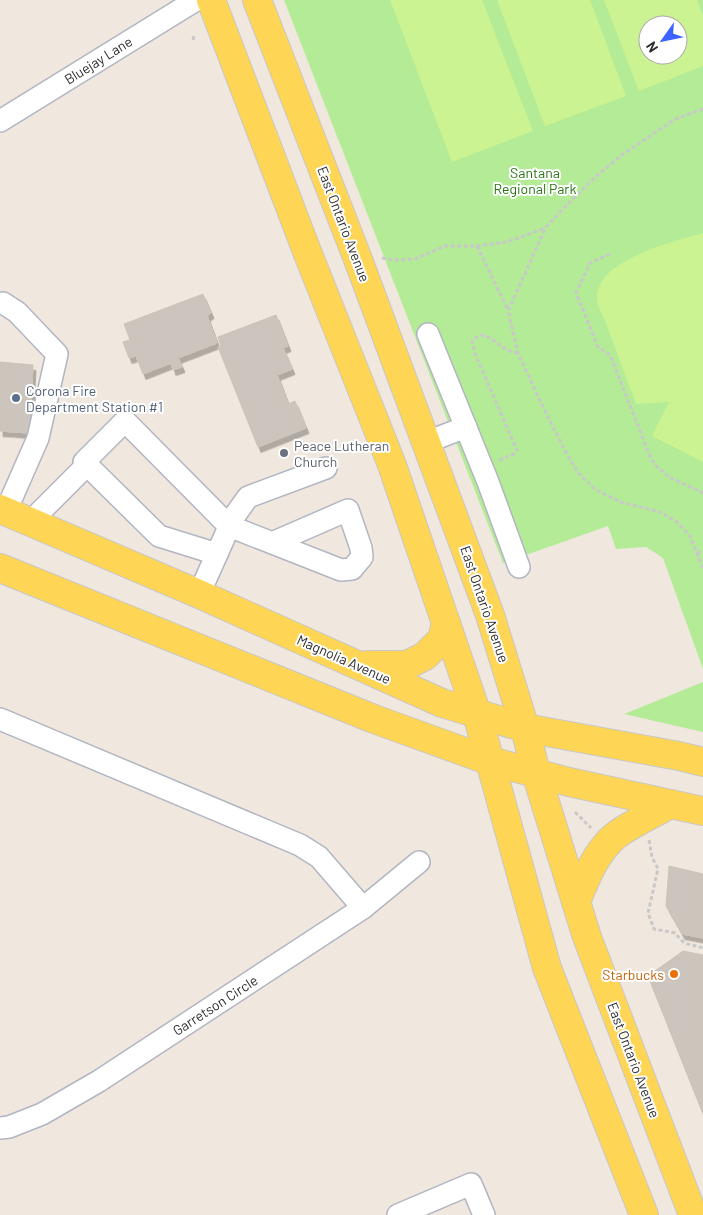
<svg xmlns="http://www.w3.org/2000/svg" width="703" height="1215" viewBox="0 0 703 1215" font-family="Barlow,sans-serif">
<defs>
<filter id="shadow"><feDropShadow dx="3" dy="5.5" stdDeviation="0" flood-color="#0004"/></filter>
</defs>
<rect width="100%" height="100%" fill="#f0e8de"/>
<g fill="#b4eb96" fill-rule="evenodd">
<path d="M 284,0 L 703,0 L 703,669 L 663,558 L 646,547 L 616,549 L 608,526 L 503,563 ZM 648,25 L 678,25 L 678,55 L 648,55 Z"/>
<path d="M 703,682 L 703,732 L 624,714 Z"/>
</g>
<g fill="#cbf391" fill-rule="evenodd">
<path d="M 390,0 L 482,0 L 533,131 L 452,162 Z"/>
<path d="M 497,0 L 590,0 L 626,96 L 545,126 Z"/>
<path d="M 604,0 L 697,0 L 703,16 L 703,66 L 639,91 ZM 648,25 L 678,25 L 678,55 L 648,55 Z"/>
<path d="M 703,233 L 703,462 L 652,436 L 669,402 L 636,404 L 604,318 C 570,265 670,243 703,233 Z"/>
</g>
<g fill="#cbc5be" stroke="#ccc4b7" filter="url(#shadow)">
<path d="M 203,294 L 211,313 L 207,316 L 217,343 L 178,358 L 182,367 L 173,370 L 171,363 L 143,374 L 136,356 L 129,358 L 123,342 L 130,340 L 124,324 Z"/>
<path d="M 276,315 L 288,346 L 283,348 L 292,369 L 277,375 L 288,404 L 295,401 L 306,428 L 258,447 L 218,347 L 221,346 L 218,337 Z"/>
<path d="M 0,362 L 33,365 L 29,433 L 0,431 Z"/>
<path d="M 669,866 L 703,874 L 703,938 L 682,934 L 666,906 Z"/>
<path d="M 683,951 L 703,955 L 703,1114 L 648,976 Z"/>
</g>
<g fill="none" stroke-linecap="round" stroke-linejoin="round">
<defs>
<g id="minor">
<path d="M 0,121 L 196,0"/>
<path d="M 3,303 L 17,312 L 57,354 L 38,438 L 6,511"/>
<path d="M 428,334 L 488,482 L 519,567"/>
<path d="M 427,442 L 466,427"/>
<path d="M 30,522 L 87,465"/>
<path d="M 217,554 L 159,536 L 84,462 L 125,421 L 229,526 L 341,570 L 352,569 L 362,557 L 361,548 L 348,510 L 272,543"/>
<path d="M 199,594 L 233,518 L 248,497 L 326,468"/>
<path d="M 0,719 L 300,845 L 319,857 L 363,908"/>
<path d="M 0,1128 L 9,1127 L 42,1114 L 99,1081 L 363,908 L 419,862"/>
<path d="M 398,1215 L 471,1184 L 484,1215"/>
</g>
<g id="major">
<path d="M 211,0 L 308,254 L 392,465 L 477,714 L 547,968 L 644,1215"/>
<path d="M 257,0 L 359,262 L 490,615 L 525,728 L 536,773 L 587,937 L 693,1215"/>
<path d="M 0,509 L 199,594 L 442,703 L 525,728 L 679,756 L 703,762"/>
<path d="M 0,568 L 374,719 L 490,761 L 569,782 L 703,811"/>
<path d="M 367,665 L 407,665 L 425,656 L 442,639 L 446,623"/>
<path d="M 576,902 C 585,880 595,853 615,836 C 629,825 654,813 671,804"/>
</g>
</defs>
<use href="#minor" stroke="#b2b5c2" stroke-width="24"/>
<use href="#major" stroke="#c8c8c8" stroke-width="30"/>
<g stroke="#c8c8c8" stroke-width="3" stroke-dasharray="4 2.5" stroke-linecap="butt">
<path d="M 193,40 L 194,36"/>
<path d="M 703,109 L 675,119 L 622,155 L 594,178 L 561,211 L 546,227 L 508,311 L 518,353 L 543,407 L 565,451 L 579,474 L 596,490 L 621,502 L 660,512 L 677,522 L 690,536 L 703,568"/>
<path d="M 477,246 L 508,310"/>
<path d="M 610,254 L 590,263 L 576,293 L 598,347 L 610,355 L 650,456 L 656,466 L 669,477 L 703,493"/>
<path d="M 382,258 L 395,260 L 415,259 L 445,246 L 477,246 L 507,242 L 545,228"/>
<path d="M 499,460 L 514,454 L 517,450 L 475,354 L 472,341 L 479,335 C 496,336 500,351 518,353"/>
<path d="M 697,553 L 703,551"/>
<path d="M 575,812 L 591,828"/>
<path d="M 649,840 L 652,857 L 658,869 L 648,913 L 654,929 L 675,933 L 684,943 L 703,948"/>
</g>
<use href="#minor" stroke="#fff" stroke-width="21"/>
<use href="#major" stroke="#fed554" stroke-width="28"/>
</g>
<circle fill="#5c6f8a" stroke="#fff" stroke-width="2" cx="16" cy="398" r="5"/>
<circle fill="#6b7280" stroke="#fff" stroke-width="2" cx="284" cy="453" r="5"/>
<circle fill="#e8710a" stroke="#fff" stroke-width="2" cx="674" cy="974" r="5"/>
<g text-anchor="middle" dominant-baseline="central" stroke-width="4" stroke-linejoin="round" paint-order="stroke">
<g font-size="14" fill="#2d2d2d" stroke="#fff">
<text transform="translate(98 60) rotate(-32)">Bluejay Lane</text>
<text transform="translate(344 224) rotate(69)">East Ontario Avenue</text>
<text transform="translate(485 604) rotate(71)">East Ontario Avenue</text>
<text transform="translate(344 659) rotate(24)">Magnolia Avenue</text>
<text transform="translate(215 1005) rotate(-33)">Garretson Circle</text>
<text transform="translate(634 1060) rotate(69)">East Ontario Avenue</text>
</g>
<g font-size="14" fill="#297413" stroke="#fff">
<text x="535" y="172">Santana<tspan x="535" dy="16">Regional Park</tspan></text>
</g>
<g font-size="14" fill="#4e5e75" stroke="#fff" text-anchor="start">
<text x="26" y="390">Corona Fire<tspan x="26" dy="16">Department Station #1</tspan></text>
</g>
<g font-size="14" fill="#5b616d" stroke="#fff" text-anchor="start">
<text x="294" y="445">Peace Lutheran<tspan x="294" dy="16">Church</tspan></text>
</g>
<g font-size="14" fill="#c56008" stroke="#fff" text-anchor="end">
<text x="664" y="974">Starbucks</text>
</g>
</g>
<g transform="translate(663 40) rotate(237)"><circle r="24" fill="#ffffff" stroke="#ababab"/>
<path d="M0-4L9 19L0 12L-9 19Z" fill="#3c63ff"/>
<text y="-8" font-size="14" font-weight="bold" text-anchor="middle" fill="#2d2d2d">N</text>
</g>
</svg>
